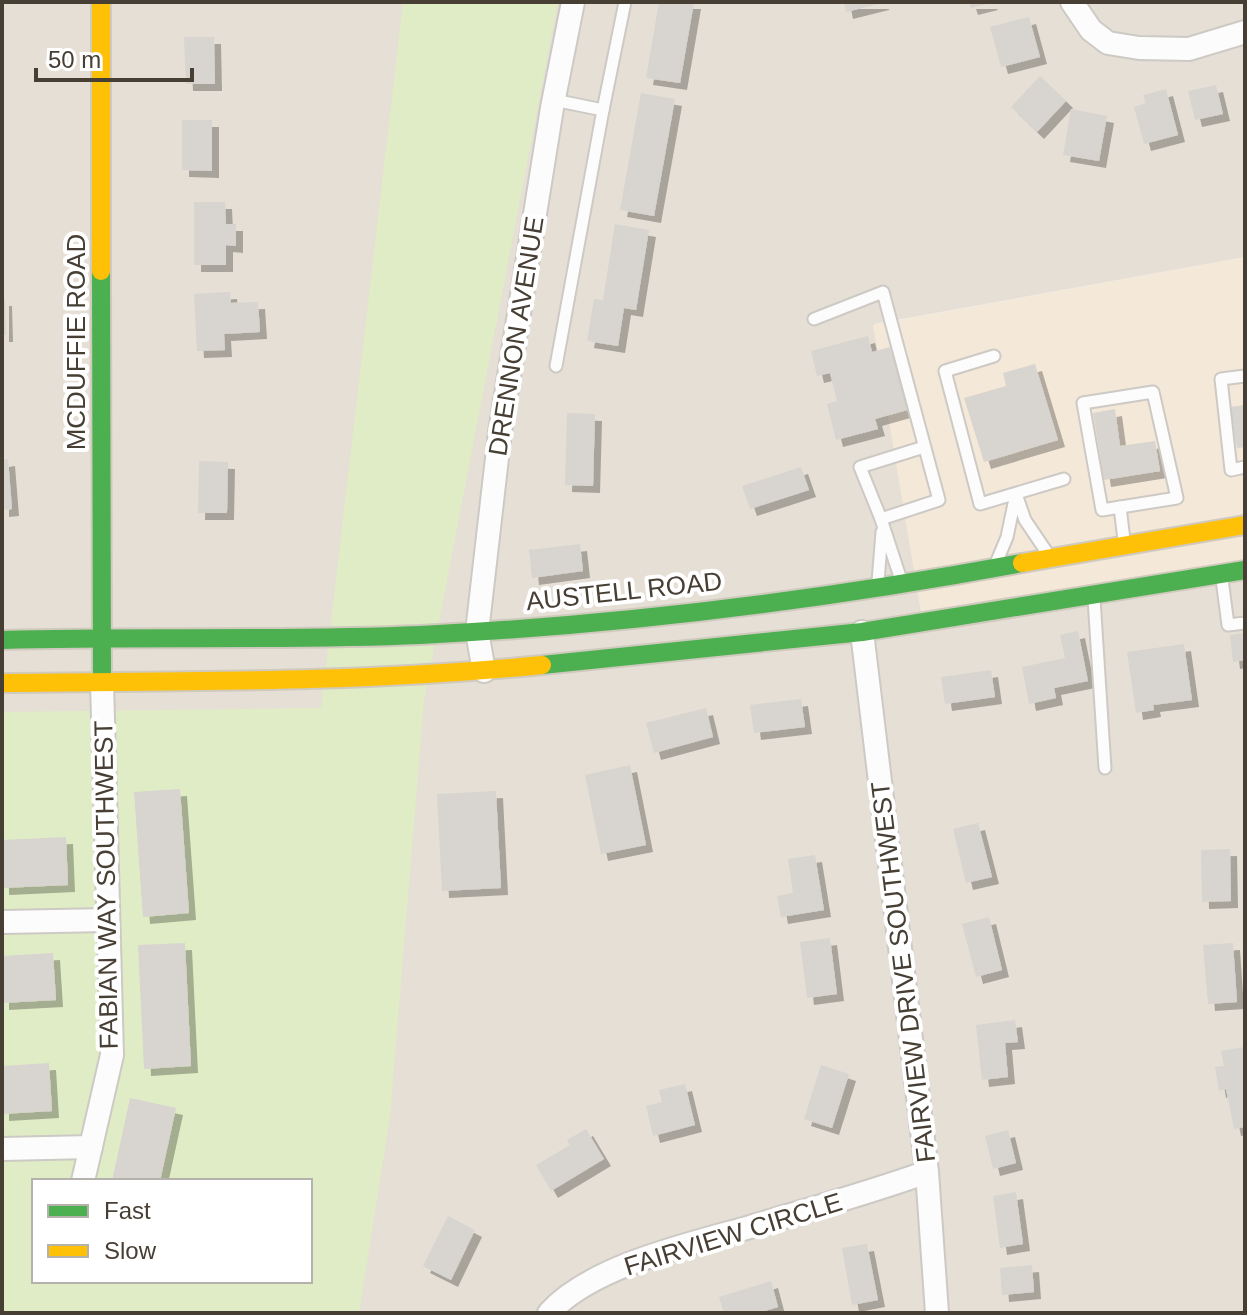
<svg xmlns="http://www.w3.org/2000/svg" width="1247" height="1315" viewBox="0 0 1247 1315" font-family="Helvetica,sans-serif">
<defs>
<filter id="shadow"><feDropShadow dx="7" dy="7" stdDeviation="0" flood-color="#0004"/></filter>
</defs>
<rect width="100%" height="100%" fill="#f0ede8"/>
<path fill="#e5dfd5" fill-rule="evenodd" d="M 2,2 L 1245,2 L 1245,257 L 874,324 L 1245,577 L 1245,1313 L 2,1313 ZM 34,1181 L 310,1181 L 310,1281 L 34,1281 Z"/>
<path fill="#f4e8d9" d="M 1245,257 L 1245,577 L 921,613 L 873,325 Z"/>
<path fill="#e0ecc5" fill-rule="evenodd" d="M 403,2 L 558,2 L 424,700 L 390,1117 L 359,1313 L 2,1313 L 2,712 L 321,708 ZM 34,1181 L 310,1181 L 310,1281 L 34,1281 Z"/>
<g fill="#d8d4cf" filter="url(#shadow)">
<path d="M 659,2 L 694,2 L 680,83 L 646,78 Z"/>
<path d="M 844,2 L 882,2 L 882,3 L 846,12 Z"/>
<path d="M 969,2 L 990,2 L 991,3 L 971,8 Z"/>
<path d="M 1029,17 L 1040,57 L 1001,67 L 990,27 Z"/>
<path d="M 184,37 L 214,37 L 215,84 L 186,84 Z"/>
<path d="M 1040,76 L 1066,101 L 1037,132 L 1011,107 Z"/>
<path d="M 1216,85 L 1223,114 L 1195,120 L 1188,91 Z"/>
<path d="M 1166,89 L 1178,135 L 1144,144 L 1134,107 L 1146,103 L 1143,95 Z"/>
<path d="M 641,93 L 675,99 L 654,216 L 620,210 Z"/>
<path d="M 1071,109 L 1107,116 L 1099,161 L 1063,155 Z"/>
<path d="M 182,120 L 212,120 L 212,171 L 182,170 Z"/>
<path d="M 194,202 L 225,202 L 226,224 L 236,224 L 236,246 L 226,245 L 226,265 L 194,265 Z"/>
<path d="M 615,224 L 649,230 L 636,310 L 624,308 L 618,346 L 587,341 L 594,299 L 603,300 Z"/>
<path d="M 230,292 L 231,303 L 258,302 L 260,332 L 224,334 L 225,350 L 197,351 L 194,294 Z"/>
<path d="M 2,299 L 5,299 L 6,335 L 2,335 Z"/>
<path d="M 868,336 L 872,352 L 890,347 L 907,410 L 875,419 L 878,429 L 836,440 L 827,404 L 837,401 L 830,373 L 817,376 L 811,351 Z"/>
<path d="M 1035,364 L 1058,440 L 984,462 L 964,398 L 1006,386 L 1003,373 Z"/>
<path d="M 1245,405 L 1245,447 L 1237,448 L 1230,407 Z"/>
<path d="M 1115,409 L 1120,446 L 1155,441 L 1160,471 L 1104,480 L 1093,413 Z"/>
<path d="M 567,413 L 595,414 L 593,486 L 565,485 Z"/>
<path d="M 8,459 L 12,509 L 2,510 L 2,460 Z"/>
<path d="M 199,461 L 228,462 L 227,513 L 198,513 Z"/>
<path d="M 801,467 L 809,490 L 750,509 L 742,486 Z"/>
<path d="M 580,544 L 583,571 L 532,578 L 529,550 Z"/>
<path d="M 1078,631 L 1088,681 L 1054,688 L 1056,698 L 1029,704 L 1022,667 L 1065,658 L 1060,635 Z"/>
<path d="M 1245,633 L 1245,660 L 1233,662 L 1230,635 Z"/>
<path d="M 1184,644 L 1192,700 L 1153,705 L 1154,710 L 1136,713 L 1127,652 Z"/>
<path d="M 991,670 L 995,697 L 945,704 L 941,677 Z"/>
<path d="M 801,699 L 805,727 L 754,733 L 750,705 Z"/>
<path d="M 706,708 L 713,737 L 654,753 L 646,723 Z"/>
<path d="M 630,765 L 646,845 L 601,854 L 585,775 Z"/>
<path d="M 180,789 L 189,913 L 143,917 L 134,792 Z"/>
<path d="M 496,791 L 501,888 L 442,891 L 437,794 Z"/>
<path d="M 978,823 L 992,877 L 966,883 L 953,829 Z"/>
<path d="M 66,837 L 68,885 L 2,888 L 2,840 Z"/>
<path d="M 1230,849 L 1231,901 L 1202,902 L 1201,850 Z"/>
<path d="M 815,855 L 824,910 L 781,917 L 777,896 L 793,893 L 788,859 Z"/>
<path d="M 989,917 L 1002,970 L 976,977 L 962,924 Z"/>
<path d="M 830,938 L 837,994 L 807,998 L 800,942 Z"/>
<path d="M 185,943 L 191,1066 L 144,1069 L 138,945 Z"/>
<path d="M 1233,943 L 1237,1002 L 1208,1004 L 1203,945 Z"/>
<path d="M 53,953 L 56,1000 L 2,1003 L 2,956 Z"/>
<path d="M 1015,1020 L 1018,1042 L 1005,1043 L 1008,1077 L 982,1080 L 976,1025 Z"/>
<path d="M 1245,1047 L 1245,1127 L 1234,1129 L 1226,1089 L 1219,1091 L 1215,1067 L 1224,1066 L 1221,1051 Z"/>
<path d="M 49,1063 L 52,1111 L 2,1114 L 2,1066 Z"/>
<path d="M 821,1065 L 849,1074 L 832,1128 L 804,1119 Z"/>
<path d="M 685,1084 L 695,1125 L 653,1136 L 646,1106 L 662,1102 L 659,1090 Z"/>
<path d="M 130,1098 L 176,1108 L 160,1181 L 112,1181 Z"/>
<path d="M 586,1129 L 604,1159 L 551,1191 L 536,1165 L 570,1145 L 567,1140 Z"/>
<path d="M 1008,1130 L 1016,1163 L 993,1169 L 985,1136 Z"/>
<path d="M 1016,1192 L 1023,1244 L 1000,1248 L 993,1196 Z"/>
<path d="M 448,1216 L 475,1230 L 451,1280 L 423,1266 Z"/>
<path d="M 867,1244 L 878,1300 L 852,1305 L 842,1248 Z"/>
<path d="M 1032,1265 L 1034,1292 L 1002,1295 L 1000,1268 Z"/>
<path d="M 771,1281 L 778,1307 L 758,1313 L 724,1313 L 719,1297 Z"/>
</g>
<g fill="none" stroke-linecap="round" stroke-linejoin="round">
<defs>
<g id="lane">
<path d="M 554,100 L 603,110 L 625,2"/>
<path d="M 814,319 L 883,292 L 939,500 L 881,519"/>
<path d="M 994,356 L 945,371 L 980,504 L 1064,479"/>
<path d="M 556,366 L 603,110"/>
<path d="M 1245,376 L 1221,379 L 1231,470 L 1245,467"/>
<path d="M 1153,392 L 1177,498 L 1102,510 L 1083,403 Z"/>
<path d="M 1120,507 L 1124,540"/>
<path d="M 997,561 L 1007,537 L 1016,494 L 1025,520 L 1048,554"/>
<path d="M 1222,579 L 1228,625 L 1245,623"/>
<path d="M 878,582 L 882,532"/>
<path d="M 902,583 L 881,519 L 860,467 L 924,447"/>
<path d="M 1094,599 L 1105,768"/>
</g>
<g id="street">
<path d="M 1072,2 L 1091,30 L 1108,43 L 1139,48 L 1189,49 L 1245,32"/>
<path d="M 862,632 L 927,1172 L 937,1313"/>
<path d="M 484,671 L 477,632 L 500,432 L 552,108 L 573,2"/>
<path d="M 2,922 L 108,920"/>
<path d="M 2,1149 L 91,1147"/>
<path d="M 83,1181 L 112,1055 L 102,682"/>
<path d="M 549,1313 C 591,1266 690,1244 750,1227 C 810,1209 869,1193 927,1172"/>
</g>
<g id="fast">
<path d="M 101,271 L 102,682"/>
<path d="M 2,640 C 141,636 281,641 420,635 C 622,625 823,600 1022,563"/>
<path d="M 542,665 L 862,632 L 1245,570"/>
</g>
<g id="slow">
<path d="M 101,2 L 101,271"/>
<path d="M 1022,563 L 1245,525"/>
<path d="M 2,683 C 182,681 363,683 542,665"/>
</g>
</defs>
<use href="#lane" stroke="#cdc9c4" stroke-width="15"/>
<use href="#street" stroke="#cdc9c4" stroke-width="26"/>
<use href="#fast" stroke="#d0cabe" stroke-width="22"/>
<use href="#slow" stroke="#d0cabe" stroke-width="22"/>
<use href="#lane" stroke="#fdfcfc" stroke-width="11"/>
<use href="#street" stroke="#fdfcfc" stroke-width="22"/>
<use href="#fast" stroke="#4caf50" stroke-width="18"/>
<use href="#slow" stroke="#ffc107" stroke-width="18"/>
</g>
<g text-anchor="middle" dominant-baseline="central" stroke-width="8" stroke-linejoin="round" paint-order="stroke">
<g font-size="26" fill="#473e34" stroke="#fff">
<text transform="translate(516 336) rotate(-81)">DRENNON AVENUE</text>
<text transform="translate(76 342) rotate(-90)">MCDUFFIE ROAD</text>
<text transform="translate(624 591) rotate(-6)">AUSTELL ROAD</text>
<text transform="translate(106 885) rotate(-91)">FABIAN WAY SOUTHWEST</text>
<text transform="translate(903 972) rotate(-97)">FAIRVIEW DRIVE SOUTHWEST</text>
<text transform="translate(733 1234) rotate(-17)">FAIRVIEW CIRCLE</text>
</g>
</g>
<rect width="1247" height="1315" fill="none" stroke="#473e34" stroke-width="8"/>
<rect x="32" y="1179" width="280" height="104" fill="#ffffff" stroke="#b5b2ae" stroke-width="2"/>
<rect x="48" y="1205" width="40" height="12" fill="#4caf50" stroke="#b5b2ae" stroke-width="2"/>
<text x="104" y="1219" font-size="24" fill="#473e34">Fast</text>
<rect x="48" y="1245" width="40" height="12" fill="#ffc107" stroke="#b5b2ae" stroke-width="2"/>
<text x="104" y="1259" font-size="24" fill="#473e34">Slow</text>
<path d="M36 68v12h156v-12" fill="none" stroke="#473e34" stroke-width="4"/>
<text x="48" y="68" font-size="24" fill="#473e34" stroke="#ffffff" stroke-width="6" paint-order="stroke">50 m</text>
</svg>
